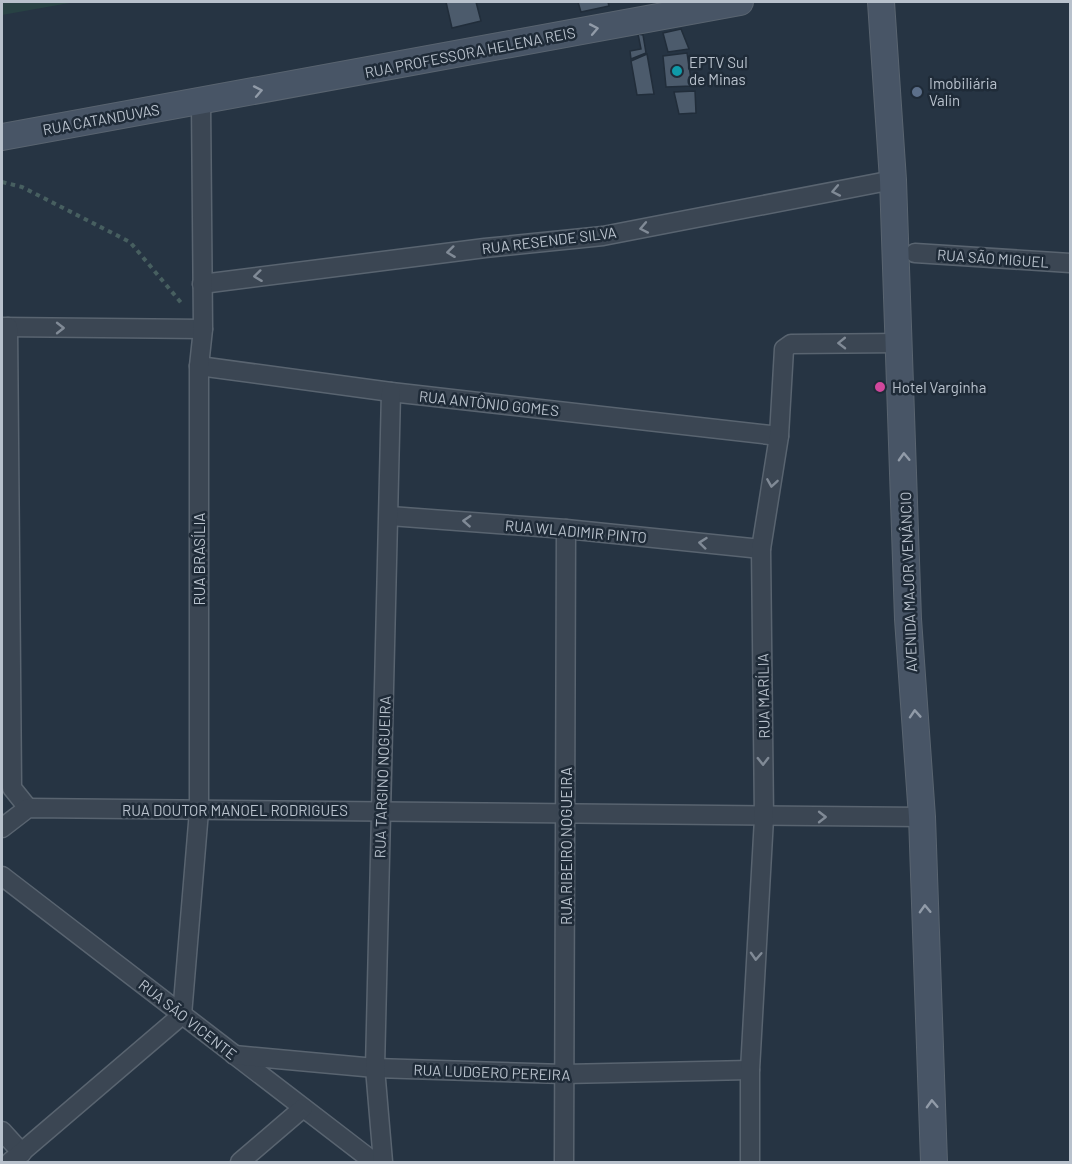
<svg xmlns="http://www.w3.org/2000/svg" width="1072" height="1164" viewBox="0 0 1072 1164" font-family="Barlow,sans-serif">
<rect width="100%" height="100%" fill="#263443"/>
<path fill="#284244" d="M 2,2 L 75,2 L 2,15 Z"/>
<g fill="#4c5b6c" stroke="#212d3a" stroke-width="1.5">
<path d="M 446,2 L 476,2 L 481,21 L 452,28 Z"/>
<path d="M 578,2 L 608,2 L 609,6 L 581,12 Z"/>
<path d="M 681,29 L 689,49 L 668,52 L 663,33 Z"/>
<path d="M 638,34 L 643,35 L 646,53 L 631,59 L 630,51 L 641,49 Z"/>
<path d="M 687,53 L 692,86 L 666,87 L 663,56 Z"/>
<path d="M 647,54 L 654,94 L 637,95 L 631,61 Z"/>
<path d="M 695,91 L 696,113 L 679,114 L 674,92 Z"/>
</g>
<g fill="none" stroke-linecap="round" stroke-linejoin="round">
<defs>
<g id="street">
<path d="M 915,253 L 1070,263"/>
<path d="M 202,284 L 485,248 L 603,236 L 893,180"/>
<path d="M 2,327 L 203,329"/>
<path d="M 8,327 L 12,788 L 28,808"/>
<path d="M 199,366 L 391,392 L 779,436"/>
<path d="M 390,516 L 566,529 L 761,549"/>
<path d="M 2,828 L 28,808 L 922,817"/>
<path d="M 2,876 L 374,1162"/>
<path d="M 234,1055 L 375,1068 L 564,1074 L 750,1070"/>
<path d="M 2,1131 L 22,1153"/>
<path d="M 10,1162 L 182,1015 L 199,811 L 199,366 L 203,329 L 201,102"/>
<path d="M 240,1162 L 303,1108"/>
<path d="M 383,1162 L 375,1068 L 391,392"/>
<path d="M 564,1162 L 566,529"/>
<path d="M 750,1162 L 750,1070 L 764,818 L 761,549 L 779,436 L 784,349 L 791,344 L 900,343"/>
</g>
<g id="secondary">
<path d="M 881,2 L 893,180 L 908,619 L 922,817 L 934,1162"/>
<path d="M 2,137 L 740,2"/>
</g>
</defs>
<use href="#street" stroke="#596470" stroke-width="21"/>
<use href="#secondary" stroke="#596470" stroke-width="28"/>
<path stroke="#475f60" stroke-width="4" stroke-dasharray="4.5 4.5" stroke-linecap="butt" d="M 2,182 L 22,187 L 130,242 L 183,305"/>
<use href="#street" stroke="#3b4653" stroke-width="18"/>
<use href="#secondary" stroke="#485566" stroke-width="26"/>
</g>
<defs><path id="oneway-chevron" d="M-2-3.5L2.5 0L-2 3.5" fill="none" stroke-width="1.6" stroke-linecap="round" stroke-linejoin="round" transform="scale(1.5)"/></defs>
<g stroke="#919ba8">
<use href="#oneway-chevron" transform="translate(594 29) rotate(-11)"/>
<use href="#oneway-chevron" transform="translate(258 91) rotate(-11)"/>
<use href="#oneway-chevron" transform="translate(904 457) rotate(-92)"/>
<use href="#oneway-chevron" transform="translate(915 714) rotate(-94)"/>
<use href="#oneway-chevron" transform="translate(925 909) rotate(-92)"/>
<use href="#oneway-chevron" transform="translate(932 1104) rotate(-92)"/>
</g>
<g stroke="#808a96">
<use href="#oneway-chevron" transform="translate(836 191) rotate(169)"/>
<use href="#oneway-chevron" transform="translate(644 228) rotate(169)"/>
<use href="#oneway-chevron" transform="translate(451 252) rotate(173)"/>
<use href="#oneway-chevron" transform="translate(258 276) rotate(173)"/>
<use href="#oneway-chevron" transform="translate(60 328)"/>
<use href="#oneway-chevron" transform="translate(842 343) rotate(179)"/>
<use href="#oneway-chevron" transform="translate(772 483) rotate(99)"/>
<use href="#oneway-chevron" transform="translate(467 521) rotate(-176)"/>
<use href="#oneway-chevron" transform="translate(703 543) rotate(-174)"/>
<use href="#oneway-chevron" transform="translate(763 761) rotate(89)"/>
<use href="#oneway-chevron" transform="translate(822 817)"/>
<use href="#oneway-chevron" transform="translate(756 956) rotate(93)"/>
</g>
<circle fill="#0f9aa8" stroke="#1f2b38" stroke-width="2" cx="677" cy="71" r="6"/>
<circle fill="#5c6f8a" stroke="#1f2b38" stroke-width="2" cx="917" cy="92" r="6"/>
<circle fill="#d1479c" stroke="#1f2b38" stroke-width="2" cx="880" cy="387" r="6"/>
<g text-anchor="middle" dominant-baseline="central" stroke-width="5" stroke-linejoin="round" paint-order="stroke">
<g font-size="15" fill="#b8c1cc" stroke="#1f2b38">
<text transform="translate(470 52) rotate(-11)">RUA PROFESSORA HELENA REIS</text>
<text transform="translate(101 119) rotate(-10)">RUA CATANDUVAS</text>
<text transform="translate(549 240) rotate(-7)">RUA RESENDE SILVA</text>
<text transform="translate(993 258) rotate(4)">RUA SÃO MIGUEL</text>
<text transform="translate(489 403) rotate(6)">RUA ANTÔNIO GOMES</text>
<text transform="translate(576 531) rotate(5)">RUA WLADIMIR PINTO</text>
<text transform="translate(199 559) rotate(-90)">RUA BRASÍLIA</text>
<text transform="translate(908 582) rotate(-92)">AVENIDA MAJOR VENÂNCIO</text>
<text transform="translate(763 696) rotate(-91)">RUA MARÍLIA</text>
<text transform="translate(382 777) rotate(-88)">RUA TARGINO NOGUEIRA</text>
<text x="235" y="810">RUA DOUTOR MANOEL RODRIGUES</text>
<text transform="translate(566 846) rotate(-90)">RUA RIBEIRO NOGUEIRA</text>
<text transform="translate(188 1019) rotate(38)">RUA SÃO VICENTE</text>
<text transform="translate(492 1072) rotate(2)">RUA LUDGERO PEREIRA</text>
</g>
<g font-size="15" fill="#b8c1cc" stroke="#1f2b38" text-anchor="start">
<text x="689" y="62">EPTV Sul<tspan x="689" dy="17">de Minas</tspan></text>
<text x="929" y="83">Imobiliária<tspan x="929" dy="17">Valin</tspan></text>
<text x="892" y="387">Hotel Varginha</text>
</g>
</g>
<rect width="1072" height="1164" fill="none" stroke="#b8c1cc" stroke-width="6"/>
</svg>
